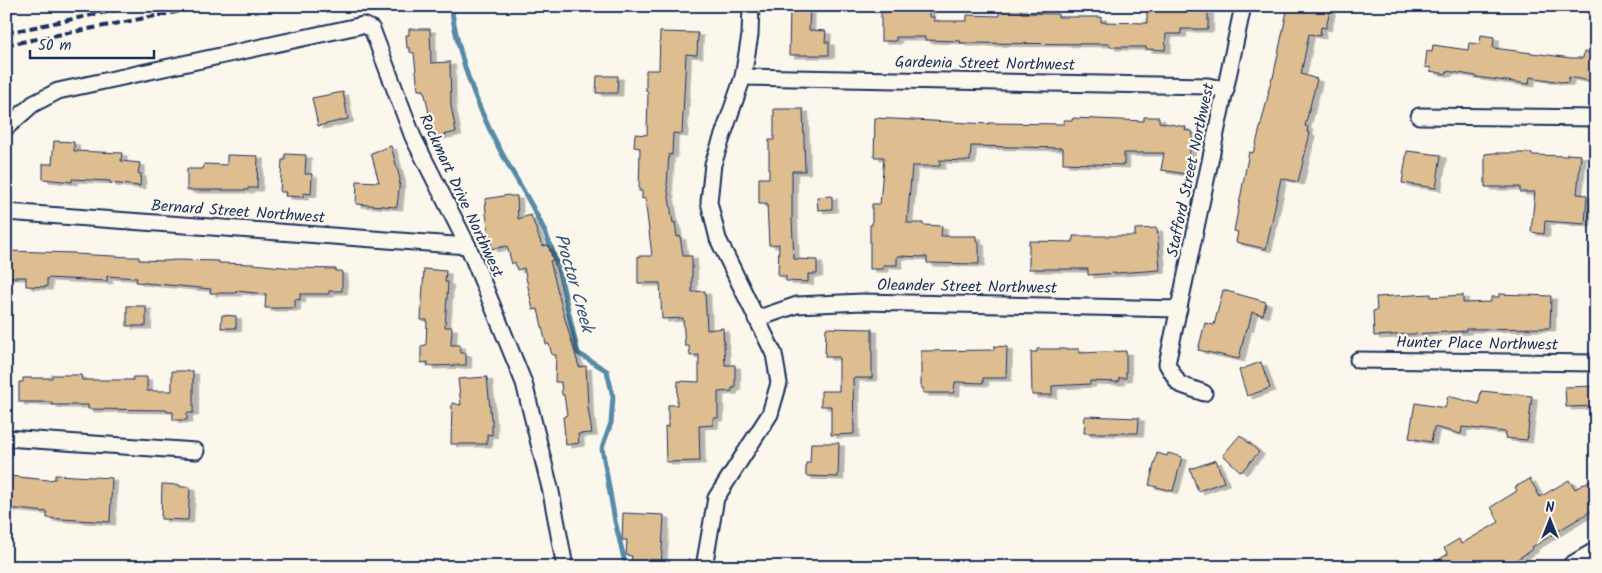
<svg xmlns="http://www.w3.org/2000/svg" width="1602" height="573" viewBox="0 0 1602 573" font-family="Kalam,sans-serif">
<defs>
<filter id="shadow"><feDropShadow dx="5.5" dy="3" stdDeviation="0" flood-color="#0004"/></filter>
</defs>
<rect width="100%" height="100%" fill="#fbf7ec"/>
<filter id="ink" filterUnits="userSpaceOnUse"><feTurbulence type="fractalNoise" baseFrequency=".02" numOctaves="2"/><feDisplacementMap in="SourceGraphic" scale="10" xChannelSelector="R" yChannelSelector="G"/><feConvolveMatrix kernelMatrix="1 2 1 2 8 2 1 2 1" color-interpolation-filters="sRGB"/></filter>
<g filter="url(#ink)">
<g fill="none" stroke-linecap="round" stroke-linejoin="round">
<path stroke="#548aa8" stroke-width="5" d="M 451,6 C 458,56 475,102 498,146 C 513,175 532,202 545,232 C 562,271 568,313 578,353 L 607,371 L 613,397 L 611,423 L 602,448 L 615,521 L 626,567"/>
</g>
<g fill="#debe91" stroke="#1b2f5e" filter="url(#shadow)">
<path d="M 790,6 L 810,6 L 809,30 L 826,31 L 825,42 L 829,42 L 829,55 L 789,55 Z"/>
<path d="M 999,6 L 1021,6 L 1021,13 L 1058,14 L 1058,17 L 1101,17 L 1101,22 L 1147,23 L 1147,6 L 1208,6 L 1208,29 L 1181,29 L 1181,34 L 1166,34 L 1165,50 L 1146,49 L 1146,47 L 1110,47 L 1110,44 L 960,43 L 961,41 L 925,40 L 925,37 L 896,37 L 896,41 L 881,41 L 881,12 L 893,12 L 893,7 L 929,7 L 929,17 L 934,17 L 934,21 L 967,21 L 967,15 L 999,16 Z"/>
<path d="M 1288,6 L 1331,6 L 1326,28 L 1321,27 L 1320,36 L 1309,34 L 1301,74 L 1317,79 L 1305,126 L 1308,127 L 1307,132 L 1310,133 L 1298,182 L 1281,178 L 1266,249 L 1236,242 L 1238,232 L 1234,231 L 1249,152 L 1253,153 L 1256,144 L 1269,92 L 1268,92 L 1272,78 L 1273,78 Z"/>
<path d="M 409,29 L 430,29 L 431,63 L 450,62 L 451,106 L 456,132 L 434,137 L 424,90 L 418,90 L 414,53 L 410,52 L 410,48 L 407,48 L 406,35 L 409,35 Z"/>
<path d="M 660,32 L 698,33 L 697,55 L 686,54 L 682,134 L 673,133 L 672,155 L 669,154 L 667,185 L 673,223 L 675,222 L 677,237 L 680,236 L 683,256 L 692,256 L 692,292 L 705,291 L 707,330 L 723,328 L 725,365 L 735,365 L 735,388 L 732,388 L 732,391 L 718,392 L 718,418 L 713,418 L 713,425 L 699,426 L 700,461 L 666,462 L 665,426 L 668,427 L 668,405 L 677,405 L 678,381 L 699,382 L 699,355 L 690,356 L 689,346 L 685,346 L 683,318 L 662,319 L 660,283 L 638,283 L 638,256 L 652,256 L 645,198 L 642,199 L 642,191 L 639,191 L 640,148 L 634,147 L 635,134 L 647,135 L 648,91 L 646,91 L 646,70 L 659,70 Z"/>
<path d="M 1481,35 L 1494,37 L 1493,48 L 1571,58 L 1583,58 L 1584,52 L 1596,54 L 1596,82 L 1569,77 L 1568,83 L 1530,77 L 1529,84 L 1476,77 L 1476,76 L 1447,71 L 1446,74 L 1430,71 L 1431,68 L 1425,67 L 1427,51 L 1432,52 L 1433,45 L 1468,50 L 1469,43 L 1480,44 Z"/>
<path d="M 597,76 L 618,76 L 617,93 L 596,93 Z"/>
<path d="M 343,92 L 348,119 L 318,126 L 312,98 Z"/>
<path d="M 774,109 L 803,109 L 805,171 L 792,171 L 792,219 L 794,259 L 817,260 L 817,274 L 808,274 L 808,282 L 786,281 L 786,276 L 778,276 L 779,244 L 769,245 L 767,204 L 759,204 L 759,178 L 769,178 L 769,140 L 774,140 Z"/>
<path d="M 1144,117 L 1159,117 L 1159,122 L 1186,127 L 1185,130 L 1193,132 L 1186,174 L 1161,170 L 1164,153 L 1124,153 L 1124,165 L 1063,163 L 1063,148 L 971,146 L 970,161 L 940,160 L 940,166 L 912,166 L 907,223 L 923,223 L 923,225 L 942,226 L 941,236 L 976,236 L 976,242 L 979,242 L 979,264 L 927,263 L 927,257 L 897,256 L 897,265 L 883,265 L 883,269 L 870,269 L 870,225 L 872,225 L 872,204 L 880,204 L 884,157 L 874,157 L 875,118 L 989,124 L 989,123 L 1064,124 L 1064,120 L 1073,120 L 1073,118 L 1144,121 Z"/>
<path d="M 54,141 L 74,142 L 74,151 L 122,153 L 121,161 L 140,163 L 138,173 L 141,174 L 140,186 L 110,183 L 110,181 L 72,179 L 72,182 L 43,179 L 43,164 L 52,164 Z"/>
<path d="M 391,146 L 400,179 L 397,207 L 356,204 L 357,181 L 379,182 L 371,153 Z"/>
<path d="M 1407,151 L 1441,155 L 1436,188 L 1402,183 Z"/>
<path d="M 1494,153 L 1532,153 L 1532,155 L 1567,156 L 1567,154 L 1581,155 L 1577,194 L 1587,195 L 1585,224 L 1545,221 L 1544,234 L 1531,232 L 1535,192 L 1520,192 L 1520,187 L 1485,187 L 1485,154 Z"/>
<path d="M 285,154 L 306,155 L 305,174 L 312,174 L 311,194 L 303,193 L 303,197 L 285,196 L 286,192 L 280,192 L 282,160 L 285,160 Z"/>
<path d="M 227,155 L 258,156 L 257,188 L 248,188 L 248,190 L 187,190 L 187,169 L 203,169 L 204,164 L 227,165 Z"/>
<path d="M 509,195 L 510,196 L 517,196 L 518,219 L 531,215 L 542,246 L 548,245 L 553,260 L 550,261 L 563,312 L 579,367 L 586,366 L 588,408 L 592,433 L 578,434 L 579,443 L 566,445 L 563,417 L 567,415 L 564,395 L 562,395 L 561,382 L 555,382 L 556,355 L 552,355 L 549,344 L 546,344 L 538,309 L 533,310 L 524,268 L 517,270 L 515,262 L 512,264 L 507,246 L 492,249 L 486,214 L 485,199 Z"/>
<path d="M 832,196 L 832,209 L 818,210 L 817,197 Z"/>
<path d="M 1157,228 L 1160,270 L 1088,275 L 1088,269 L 1029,269 L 1029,241 L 1073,242 L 1073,236 L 1135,236 L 1135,229 Z"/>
<path d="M 6,251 L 75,253 L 75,254 L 131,257 L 139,257 L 139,260 L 165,261 L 176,260 L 219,261 L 219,263 L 253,264 L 293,268 L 336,269 L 336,271 L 342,271 L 342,291 L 329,291 L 329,294 L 300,294 L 300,300 L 295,299 L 295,308 L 265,308 L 266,294 L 236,291 L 236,293 L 210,293 L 211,289 L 136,282 L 137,278 L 107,276 L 107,281 L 47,278 L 47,287 L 26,286 L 26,277 L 6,277 Z"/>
<path d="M 424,269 L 446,271 L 445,282 L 448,282 L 445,327 L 452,327 L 451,345 L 460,345 L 460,353 L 466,353 L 466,365 L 428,366 L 428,362 L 421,363 L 421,346 L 426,345 L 427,320 L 421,320 Z"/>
<path d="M 1223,290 L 1266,302 L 1263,315 L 1252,312 L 1248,328 L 1246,328 L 1239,359 L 1198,350 L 1205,323 L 1214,325 Z"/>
<path d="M 1431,294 L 1431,297 L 1463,295 L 1463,303 L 1491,302 L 1491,297 L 1499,297 L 1499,294 L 1551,296 L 1550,328 L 1466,329 L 1466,331 L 1374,336 L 1373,311 L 1377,310 L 1376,297 Z"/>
<rect x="127" y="306" width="19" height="20"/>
<path d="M 222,315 L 236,316 L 236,328 L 221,328 Z"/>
<path d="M 826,328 L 872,329 L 872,378 L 853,378 L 854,434 L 831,435 L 831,406 L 821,406 L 821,391 L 839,391 L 839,357 L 825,357 Z"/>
<path d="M 994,346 L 1007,347 L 1006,378 L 983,378 L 983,383 L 955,382 L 954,393 L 923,393 L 923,388 L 921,388 L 921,351 L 994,350 Z"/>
<path d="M 1037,349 L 1079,349 L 1080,353 L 1126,351 L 1126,378 L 1119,378 L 1119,382 L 1090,381 L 1090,384 L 1052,386 L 1052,395 L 1032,395 L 1031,352 L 1037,352 Z"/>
<path d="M 1261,362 L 1270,388 L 1247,396 L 1239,370 Z"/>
<path d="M 172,371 L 193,371 L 193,413 L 187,413 L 187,420 L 173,420 L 173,412 L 167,412 L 167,410 L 88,409 L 88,405 L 52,405 L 52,402 L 19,402 L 19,382 L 23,382 L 23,378 L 52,378 L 52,375 L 81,375 L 82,380 L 133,380 L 133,377 L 147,377 L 147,391 L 172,391 Z"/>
<path d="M 487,377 L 491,419 L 492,419 L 492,435 L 487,434 L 487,444 L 451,444 L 452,403 L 461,405 L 458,379 Z"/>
<path d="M 1596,386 L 1596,406 L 1566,407 L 1565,387 Z"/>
<path d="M 1481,391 L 1532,396 L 1527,440 L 1505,438 L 1506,432 L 1462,427 L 1461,434 L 1434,427 L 1431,442 L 1409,438 L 1415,403 L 1445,408 L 1448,396 L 1479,404 Z"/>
<path d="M 1085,416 L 1139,418 L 1138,433 L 1084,433 Z"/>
<path d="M 1240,435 L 1259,452 L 1241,472 L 1223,455 Z"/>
<path d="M 811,443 L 839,443 L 838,477 L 806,476 L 806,463 L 810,463 Z"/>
<path d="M 1157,453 L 1167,456 L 1168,453 L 1182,457 L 1173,491 L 1149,485 Z"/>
<path d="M 1216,460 L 1224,482 L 1198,491 L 1190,469 Z"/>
<path d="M 55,475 L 112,478 L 110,522 L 47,518 L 47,512 L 7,508 L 9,476 L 48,480 L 55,479 Z"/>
<path d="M 1596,477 L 1596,508 L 1532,547 L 1533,549 L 1505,567 L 1427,567 L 1448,554 L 1444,548 L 1459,539 L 1461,544 L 1499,522 L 1491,507 L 1517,491 L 1515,487 L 1530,479 L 1540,497 L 1569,480 L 1575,489 Z"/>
<path d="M 162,484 L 180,485 L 180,487 L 190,487 L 188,520 L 161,519 Z"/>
<path d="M 623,513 L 664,515 L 661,567 L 631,565 L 632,556 L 626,555 L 627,540 L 622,540 Z"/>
</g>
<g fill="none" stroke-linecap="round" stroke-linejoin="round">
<defs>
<g id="minor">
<path d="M 743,77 L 1208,86 L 1226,90"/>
<path d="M 1419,116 L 1596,118"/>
<path d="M 6,128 L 33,104 L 58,91 L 363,25 L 372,29 L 413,137 L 468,246 L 524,383 L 551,492 L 565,567"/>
<path d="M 6,212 L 468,246"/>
<path d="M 756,319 L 797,305 L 862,302 L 1179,309"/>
<path d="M 1358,360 L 1596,363"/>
<path d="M 1204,393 L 1179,384 L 1167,364 L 1243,6"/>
<path d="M 6,438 L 196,451"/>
<path d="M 704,567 L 716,498 L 770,414 L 779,383 L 774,354 L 718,239 L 709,202 L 713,164 L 743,77 L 750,35 L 751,6"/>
</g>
<path id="secondary" d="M 1574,567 L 1596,554"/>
</defs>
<use href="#minor" stroke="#1b2f5e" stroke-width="19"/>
<use href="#secondary" stroke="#1b2f5e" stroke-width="26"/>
<use href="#minor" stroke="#fbf7ec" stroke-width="15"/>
<use href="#secondary" stroke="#fbf7ec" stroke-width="22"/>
<g stroke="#1b2f5e" stroke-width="4" stroke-dasharray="8 4" stroke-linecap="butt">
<path d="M 6,33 L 135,6"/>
<path d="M 6,45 L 207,6"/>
</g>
</g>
</g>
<g text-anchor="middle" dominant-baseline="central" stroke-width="4.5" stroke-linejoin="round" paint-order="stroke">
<g font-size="16" fill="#1b2f5e" stroke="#fbf7ec">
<text transform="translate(985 64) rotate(1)">Gardenia Street Northwest</text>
<text transform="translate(1191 170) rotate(-78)">Stafford Street Northwest</text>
<text transform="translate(461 196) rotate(65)">Rockmart Drive Northwest</text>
<text transform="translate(238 212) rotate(4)">Bernard Street Northwest</text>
<text transform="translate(967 287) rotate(1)">Oleander Street Northwest</text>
<text transform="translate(1477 344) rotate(1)">Hunter Place Northwest</text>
</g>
<g font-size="18" font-style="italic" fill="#33557d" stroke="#fbf7ec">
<text transform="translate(573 283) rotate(74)">Proctor Creek</text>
</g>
</g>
<rect width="1602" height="573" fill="none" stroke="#fbf7ec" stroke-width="25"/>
<rect x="12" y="12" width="1577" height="548" fill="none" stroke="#1b2f5e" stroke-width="2" filter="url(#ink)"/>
<g transform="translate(1550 520)" stroke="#fbf7ec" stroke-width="4" paint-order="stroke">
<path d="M0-4L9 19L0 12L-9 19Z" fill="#1b2f5e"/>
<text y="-8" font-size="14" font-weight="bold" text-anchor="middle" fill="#1b2f5e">N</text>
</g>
<path d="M30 50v8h124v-8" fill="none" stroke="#1b2f5e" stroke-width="2.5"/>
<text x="38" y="50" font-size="15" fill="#1b2f5e" stroke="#fbf7ec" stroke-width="4" paint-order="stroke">50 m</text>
</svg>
